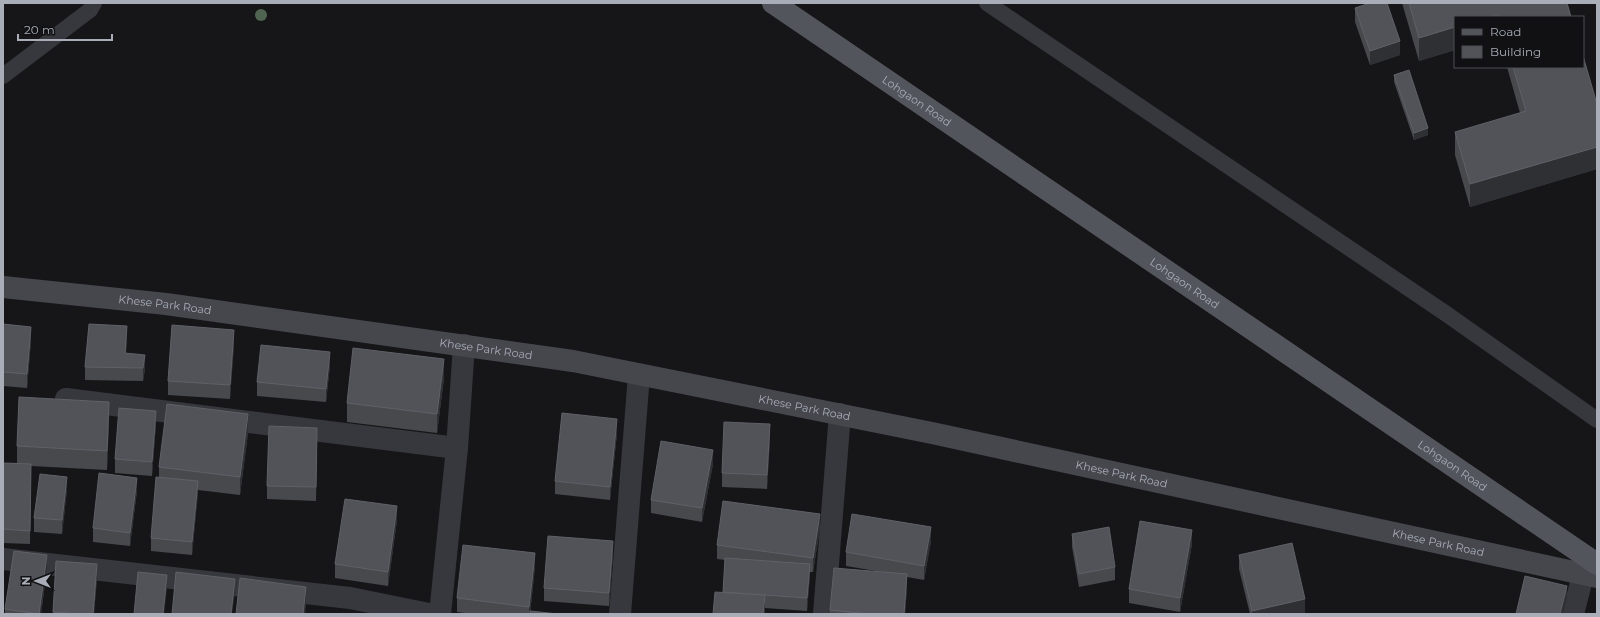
<svg xmlns="http://www.w3.org/2000/svg" width="1600" height="617" viewBox="0 0 1600 617" font-family="Montserrat,sans-serif">
<rect width="100%" height="100%" fill="#161618"/>
<g fill="none" stroke-linecap="round" stroke-linejoin="round">
<g stroke="#37383d" stroke-width="16">
<path d="M 987,3 L 1445,313 L 1597,420"/>
<path d="M 3,76 L 90,10 L 94,3"/>
</g>
<g stroke="#37383d" stroke-width="22">
<path d="M 66,399 L 457,448"/>
<path d="M 3,559 L 350,598 L 429,614"/>
<path d="M 440,614 L 457,448 L 464,345"/>
<path d="M 620,614 L 639,375"/>
<path d="M 824,614 L 840,414"/>
<path d="M 1573,614 L 1583,575"/>
</g>
<path stroke="#45474d" stroke-width="22" id="s1" d="M 3,287 L 166,304 L 573,361 L 932,433 L 1597,577"/>
<path stroke="#53555c" stroke-width="22" id="s2" d="M 773,3 L 1597,564"/>
</g>
<circle fill="#506452" cx="261" cy="15" r="6"/>
<g fill="#47494d">
<path d="M 1402,3 L 1567,3 L 1571,17 L 1455,17 L 1455,50 L 1419,61 Z"/>
<path d="M 1355,8 L 1400,55 L 1370,65 L 1355,22 Z"/>
<path d="M 1507,67 L 1583,67 L 1597,104 L 1597,169 L 1470,207 L 1455,155 L 1455,132 L 1520,113 Z"/>
<path d="M 1394,75 L 1428,135 L 1414,140 L 1394,82 Z"/>
<path d="M 3,324 L 31,341 L 27,388 L 3,386 Z"/>
<path d="M 127,340 L 126,353 L 145,369 L 143,381 L 85,380 L 85,367 Z"/>
<path d="M 234,344 L 230,399 L 168,395 L 168,381 Z"/>
<path d="M 330,365 L 326,402 L 257,396 L 257,382 Z"/>
<path d="M 444,378 L 437,433 L 347,422 L 347,403 Z"/>
<path d="M 109,421 L 107,470 L 31,466 L 30,544 L 3,543 L 3,463 L 17,463 L 17,446 Z"/>
<path d="M 156,424 L 152,476 L 115,473 L 115,459 Z"/>
<path d="M 248,433 L 240,495 L 198,490 L 192,555 L 151,551 L 151,538 L 159,478 L 159,467 Z"/>
<path d="M 617,433 L 610,500 L 555,494 L 555,481 Z"/>
<path d="M 770,438 L 767,489 L 722,487 L 722,473 Z"/>
<path d="M 317,442 L 316,501 L 267,499 L 267,486 Z"/>
<path d="M 713,464 L 702,522 L 651,513 L 651,500 Z"/>
<path d="M 67,490 L 62,534 L 34,532 L 34,518 Z"/>
<path d="M 137,491 L 130,546 L 93,542 L 93,528 Z"/>
<path d="M 397,520 L 388,586 L 335,578 L 335,564 Z"/>
<path d="M 820,528 L 813,572 L 810,572 L 807,611 L 765,608 L 765,614 L 723,592 L 725,560 L 717,559 L 717,545 Z"/>
<path d="M 1072,534 L 1115,567 L 1115,580 L 1079,587 L 1072,547 Z"/>
<path d="M 931,541 L 924,580 L 907,577 L 907,588 L 905,614 L 830,614 L 830,610 L 882,572 L 846,566 L 846,552 Z"/>
<path d="M 1192,544 L 1180,612 L 1129,603 L 1129,589 Z"/>
<path d="M 613,555 L 609,606 L 544,601 L 544,588 Z"/>
<path d="M 1239,555 L 1305,613 L 1301,614 L 1250,614 L 1239,569 Z"/>
<path d="M 56,561 L 97,578 L 94,614 L 53,614 Z"/>
<path d="M 535,567 L 530,614 L 472,614 L 457,612 L 457,598 Z"/>
<path d="M 47,569 L 41,614 L 5,614 L 5,609 Z"/>
</g>
<g fill="#2f3033">
<path d="M 1498,15 L 1498,17 L 1490,17 Z"/>
<path d="M 1455,27 L 1455,50 L 1419,61 L 1419,38 Z"/>
<path d="M 1400,41 L 1400,55 L 1370,65 L 1370,51 Z"/>
<path d="M 1428,128 L 1428,135 L 1414,140 L 1414,133 Z"/>
<path d="M 1597,147 L 1597,169 L 1470,207 L 1470,184 Z"/>
<path d="M 127,326 L 127,340 L 125,366 L 125,353 Z"/>
<path d="M 31,327 L 31,341 L 27,388 L 27,374 Z"/>
<path d="M 234,330 L 234,344 L 230,399 L 230,385 Z"/>
<path d="M 330,352 L 330,365 L 326,402 L 326,389 Z"/>
<path d="M 145,355 L 145,369 L 143,381 L 143,368 Z"/>
<path d="M 444,359 L 444,378 L 437,433 L 437,414 Z"/>
<path d="M 109,402 L 109,421 L 107,470 L 107,451 Z"/>
<path d="M 156,411 L 156,424 L 152,476 L 152,462 Z"/>
<path d="M 248,414 L 248,433 L 240,495 L 240,477 Z"/>
<path d="M 617,419 L 617,433 L 610,500 L 610,487 Z"/>
<path d="M 770,424 L 770,438 L 767,489 L 767,475 Z"/>
<path d="M 317,428 L 317,442 L 316,501 L 316,487 Z"/>
<path d="M 713,450 L 713,464 L 702,522 L 702,508 Z"/>
<path d="M 67,477 L 67,490 L 62,534 L 62,520 Z"/>
<path d="M 137,478 L 137,491 L 130,546 L 130,533 Z"/>
<path d="M 198,481 L 198,495 L 192,555 L 192,542 Z"/>
<path d="M 397,506 L 397,520 L 388,586 L 388,572 Z"/>
<path d="M 820,514 L 820,528 L 813,572 L 813,558 Z"/>
<path d="M 931,527 L 931,541 L 924,580 L 924,566 Z"/>
<path d="M 1192,530 L 1192,544 L 1180,612 L 1180,598 Z"/>
<path d="M 613,541 L 613,555 L 609,606 L 609,593 Z"/>
<path d="M 535,553 L 535,567 L 530,614 L 529,614 L 529,607 Z"/>
<path d="M 47,555 L 47,569 L 41,614 L 39,614 Z"/>
<path d="M 97,564 L 97,578 L 94,614 L 93,614 Z"/>
<path d="M 810,564 L 810,578 L 807,611 L 807,598 Z"/>
<path d="M 907,574 L 907,588 L 905,614 L 904,614 Z"/>
<path d="M 167,575 L 167,589 L 164,614 L 163,614 Z"/>
<path d="M 235,579 L 235,592 L 232,614 L 231,614 Z"/>
<path d="M 1567,586 L 1567,599 L 1563,614 L 1560,614 Z"/>
<path d="M 306,587 L 306,606 L 305,614 L 303,614 Z"/>
<path d="M 765,595 L 765,614 L 763,614 Z"/>
<path d="M 1305,599 L 1305,613 L 1301,614 L 1252,614 L 1252,611 Z"/>
</g>
<g fill="#525359" stroke="#5f6168">
<path d="M 1370,3 L 1387,3 L 1400,41 L 1370,51 L 1355,8 Z"/>
<path d="M 1409,3 L 1567,3 L 1571,17 L 1499,17 L 1498,15 L 1490,17 L 1455,17 L 1455,27 L 1419,38 Z"/>
<path d="M 1583,56 L 1597,104 L 1597,147 L 1470,184 L 1455,132 L 1526,111 L 1513,67 L 1583,67 Z"/>
<path d="M 1409,70 L 1428,128 L 1414,133 L 1394,75 Z"/>
<path d="M 3,324 L 31,327 L 27,374 L 3,372 Z"/>
<path d="M 89,324 L 127,326 L 125,353 L 145,355 L 143,368 L 85,367 Z"/>
<path d="M 172,325 L 234,330 L 230,385 L 168,381 Z"/>
<path d="M 261,345 L 330,352 L 326,389 L 257,382 Z"/>
<path d="M 353,348 L 444,359 L 437,414 L 347,403 Z"/>
<path d="M 19,397 L 109,402 L 107,451 L 17,446 Z"/>
<path d="M 167,404 L 248,414 L 240,477 L 159,467 Z"/>
<path d="M 119,408 L 156,411 L 152,462 L 115,459 Z"/>
<path d="M 562,413 L 617,419 L 610,487 L 555,481 Z"/>
<path d="M 724,422 L 770,424 L 767,475 L 722,473 Z"/>
<path d="M 269,426 L 317,428 L 316,487 L 267,486 Z"/>
<path d="M 661,441 L 713,450 L 702,508 L 651,500 Z"/>
<path d="M 3,463 L 31,464 L 30,531 L 3,529 Z"/>
<path d="M 99,473 L 137,478 L 130,533 L 93,528 Z"/>
<path d="M 40,474 L 67,477 L 62,520 L 34,518 Z"/>
<path d="M 156,477 L 198,481 L 192,542 L 151,538 Z"/>
<path d="M 345,499 L 397,506 L 388,572 L 335,564 Z"/>
<path d="M 723,501 L 820,514 L 813,558 L 717,545 Z"/>
<path d="M 852,514 L 931,527 L 924,566 L 846,552 Z"/>
<path d="M 1140,521 L 1192,530 L 1180,598 L 1129,589 Z"/>
<path d="M 1109,527 L 1115,567 L 1079,574 L 1072,534 Z"/>
<path d="M 548,536 L 613,541 L 609,593 L 544,588 Z"/>
<path d="M 1292,543 L 1305,599 L 1252,611 L 1239,555 Z"/>
<path d="M 463,545 L 535,553 L 529,607 L 457,598 Z"/>
<path d="M 14,551 L 47,555 L 39,614 L 5,609 Z"/>
<path d="M 725,558 L 810,564 L 807,598 L 723,592 Z"/>
<path d="M 56,561 L 97,564 L 93,614 L 77,614 L 53,612 Z"/>
<path d="M 834,568 L 907,574 L 904,614 L 868,614 L 830,610 Z"/>
<path d="M 138,572 L 167,575 L 163,614 L 134,614 Z"/>
<path d="M 176,572 L 235,579 L 231,614 L 172,614 Z"/>
<path d="M 1525,576 L 1567,586 L 1560,614 L 1516,614 Z"/>
<path d="M 240,578 L 306,587 L 303,614 L 236,614 Z"/>
<path d="M 715,592 L 765,595 L 763,614 L 713,614 Z"/>
<path d="M 530,611 L 558,614 L 530,614 Z"/>
</g>
<g text-anchor="middle" dominant-baseline="central" stroke-width="4" stroke-linejoin="round" paint-order="stroke">
<g font-size="11" fill="#a8adb8" stroke="#111113">
<text stroke="none"><textPath href="#s2" startOffset="174">Lohgaon Road</textPath></text>
<text stroke="none"><textPath href="#s2" startOffset="498">Lohgaon Road</textPath></text>
<text stroke="none"><textPath href="#s1" startOffset="163">Khese Park Road</textPath></text>
<text stroke="none"><textPath href="#s1" startOffset="487">Khese Park Road</textPath></text>
<text stroke="none"><textPath href="#s1" startOffset="811">Khese Park Road</textPath></text>
<text stroke="none"><textPath href="#s2" startOffset="822">Lohgaon Road</textPath></text>
<text stroke="none"><textPath href="#s1" startOffset="1135">Khese Park Road</textPath></text>
<text stroke="none"><textPath href="#s1" startOffset="1459">Khese Park Road</textPath></text>
</g>
</g>
<rect width="1600" height="617" fill="none" stroke="#a8adb8" stroke-width="8"/>
<rect x="1454" y="16" width="130" height="52" fill="#111113" stroke="#4d4f55"/>
<rect x="1462" y="29" width="20" height="6" fill="#53555c" stroke="#4d4f55"/>
<text x="1490" y="36" font-size="12" fill="#a8adb8">Road</text>
<rect x="1462" y="46" width="20" height="12" fill="#525359" stroke="#4d4f55"/>
<text x="1490" y="56" font-size="12" fill="#a8adb8">Building</text>
<g transform="translate(36 581) rotate(270)" stroke="#111113" stroke-width="3" paint-order="stroke">
<path d="M0-3L7 15L0 10L-7 15Z" fill="#a8adb8"/>
<text y="-6" font-size="11" font-weight="bold" text-anchor="middle" fill="#a8adb8">N</text>
</g>
<path d="M18 34v6h94v-6" fill="none" stroke="#a8adb8" stroke-width="2"/>
<text x="24" y="34" font-size="12" fill="#a8adb8" stroke="#111113" stroke-width="3" paint-order="stroke">20 m</text>
</svg>
